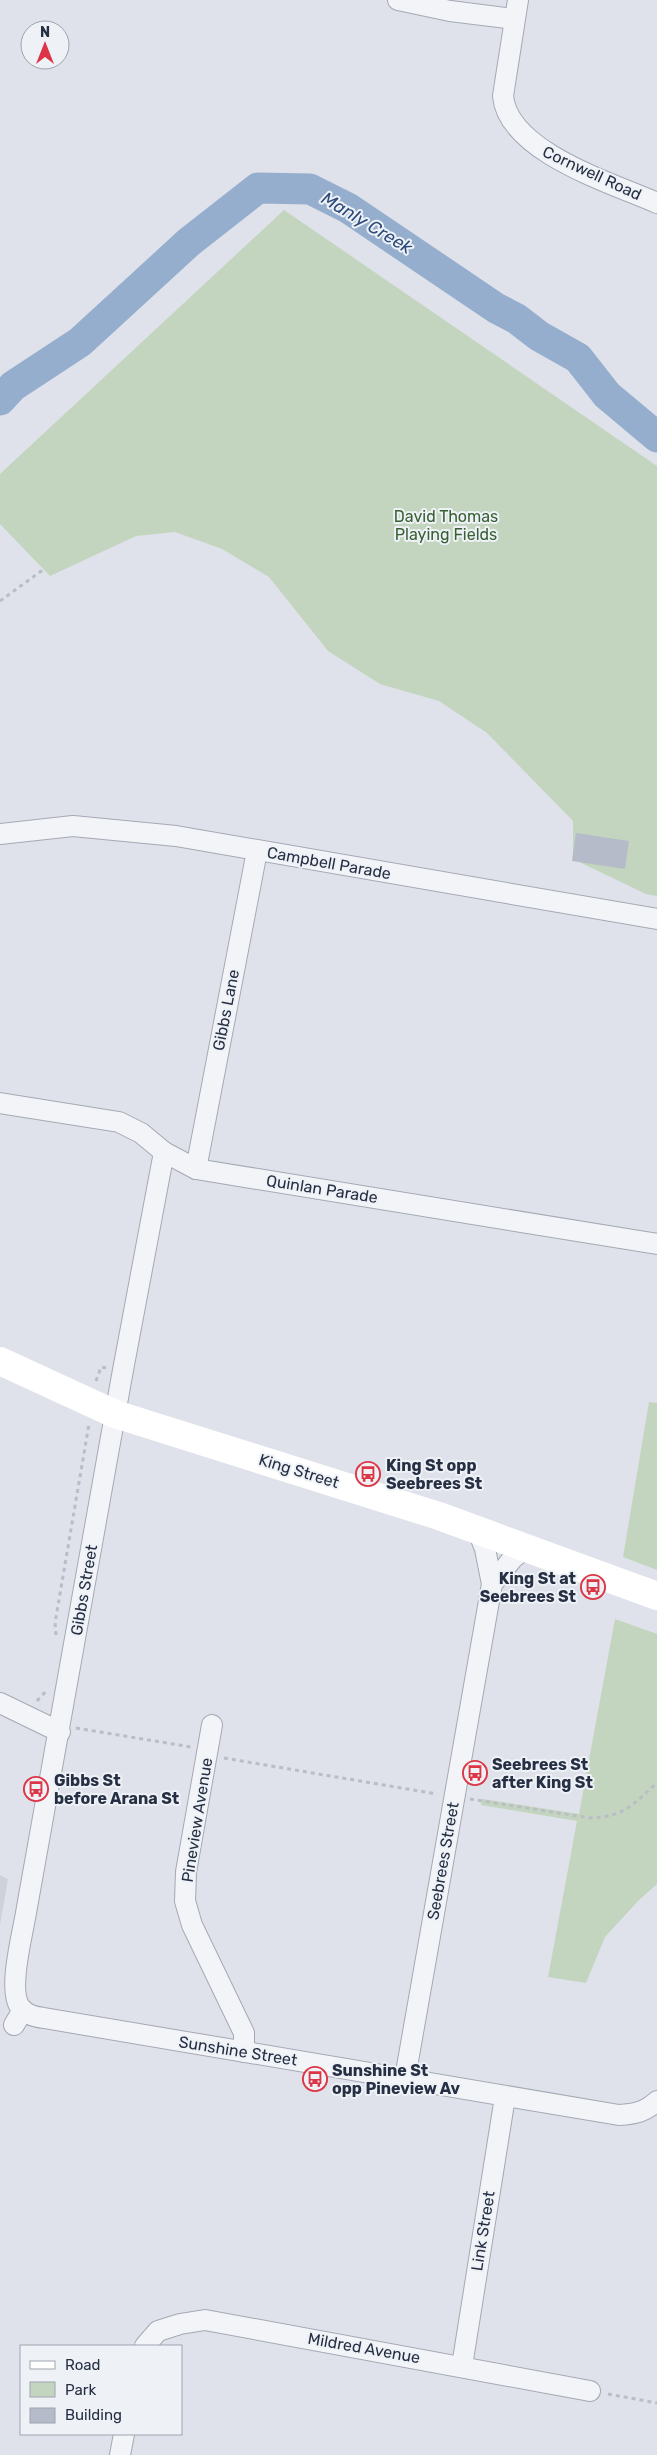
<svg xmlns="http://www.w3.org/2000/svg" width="657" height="2455" viewBox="0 0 657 2455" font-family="Rubik,sans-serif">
<rect width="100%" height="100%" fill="#dfe2ea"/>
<path fill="#ccd1dc" d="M 0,1875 L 8,1879 L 0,1925 Z"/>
<g fill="#c3d5bf">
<path d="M 284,210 L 657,466 L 657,896 L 646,894 L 573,859 L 573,821 L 487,733 L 439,701 L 380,684 L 328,651 L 269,577 L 222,549 L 175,532 L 136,536 L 50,576 L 0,524 L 0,474 Z"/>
<path d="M 649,1402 L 657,1403 L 657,1570 L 623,1557 Z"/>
<path d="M 615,1619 L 657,1634 L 657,1884 L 639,1900 L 605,1937 L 586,1983 L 548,1977 L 577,1821 L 481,1805 L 482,1799 L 579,1814 Z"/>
</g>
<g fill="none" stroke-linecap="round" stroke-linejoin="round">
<path stroke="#96aece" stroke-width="31" d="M 0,400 L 13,386 L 80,342 L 189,242 L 258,188 L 310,189 L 348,208 L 496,308 L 517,319 L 539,336 L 578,358 L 607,395 L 657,437"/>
</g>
<path fill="#b5bbc8" d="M 576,833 L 629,841 L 625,869 L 572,861 Z"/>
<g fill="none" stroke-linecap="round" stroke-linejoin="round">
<defs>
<g id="street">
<path d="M 398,0 L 450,11 L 514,19"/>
<path d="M 518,0 L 503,96 C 508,152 612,183 657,203"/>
<path d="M 0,834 L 73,826 L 176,836 L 657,919"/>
<path d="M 0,1103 L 119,1122 L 141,1133 L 164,1152 L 196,1169 L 657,1244"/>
<path d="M 164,1152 L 123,1370 L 27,1907 C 24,1929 7,1989 20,2007 C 25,2014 35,2017 44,2018 L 619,2115 C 635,2114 645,2112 657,2101"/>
<path d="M 196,1169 L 257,851"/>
<path d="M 492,1584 L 513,1558 L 526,1548"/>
<path d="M 0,1703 L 60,1732"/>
<path d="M 212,1725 L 186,1872 L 185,1901 L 192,1925 L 244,2033 L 244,2052"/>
<path d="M 14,2025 L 23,2010"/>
<path d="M 405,2078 L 492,1584 L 485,1549 L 478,1531"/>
<path d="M 145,2346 L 158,2331 L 180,2324 L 205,2320 L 590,2391"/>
<path d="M 462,2366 L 505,2097"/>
<path d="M 120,2455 L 124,2434"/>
</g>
</defs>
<use href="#street" stroke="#a4a9b5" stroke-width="22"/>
<g stroke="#b9bdc5" stroke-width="3" stroke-dasharray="4 4" stroke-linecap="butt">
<path d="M 0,601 L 44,569"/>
<path d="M 96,1381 L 101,1367 L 107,1368"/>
<path d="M 56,1635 L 55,1623 L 89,1424"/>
<path d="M 37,1701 L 47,1690"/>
<path d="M 76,1728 L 191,1747"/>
<path d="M 224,1758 L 437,1794"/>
<path d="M 470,1799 L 590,1818 C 626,1816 632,1805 657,1783"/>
<path d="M 608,2394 L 657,2403"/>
</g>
<use href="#street" stroke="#f2f4f8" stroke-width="20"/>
<path stroke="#fff" stroke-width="28" d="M 0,1361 L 115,1414 L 439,1516 L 657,1596"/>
</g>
<defs>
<symbol id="bus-ring" viewBox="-11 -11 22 22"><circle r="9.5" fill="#eef2f7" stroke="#dc3646" stroke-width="1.5"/><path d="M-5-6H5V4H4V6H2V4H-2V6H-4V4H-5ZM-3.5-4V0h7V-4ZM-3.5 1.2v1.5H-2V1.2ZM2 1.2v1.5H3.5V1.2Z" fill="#dc3646"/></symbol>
</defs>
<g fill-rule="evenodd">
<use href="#bus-ring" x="354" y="1460" width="28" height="28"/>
<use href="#bus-ring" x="579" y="1573" width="28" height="28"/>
<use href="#bus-ring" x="461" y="1759" width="28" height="28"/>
<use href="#bus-ring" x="22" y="1775" width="28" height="28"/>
<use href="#bus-ring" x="301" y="2065" width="28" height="28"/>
</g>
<g text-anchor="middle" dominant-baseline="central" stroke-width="4" stroke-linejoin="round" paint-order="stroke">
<g font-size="16" fill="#262f43" stroke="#eef2f7">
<text transform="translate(592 173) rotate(25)">Cornwell Road</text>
<text transform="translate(329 863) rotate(10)">Campbell Parade</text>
<text transform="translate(226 1010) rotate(-79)">Gibbs Lane</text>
<text transform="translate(322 1189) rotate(9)">Quinlan Parade</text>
<text transform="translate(299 1471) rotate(17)">King Street</text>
<text transform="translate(84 1590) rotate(-80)">Gibbs Street</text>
<text transform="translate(197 1820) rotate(-81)">Pineview Avenue</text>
<text transform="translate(443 1861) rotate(-80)">Seebrees Street</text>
<text transform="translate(238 2051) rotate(9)">Sunshine Street</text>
<text transform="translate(483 2231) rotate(-81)">Link Street</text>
<text transform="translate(364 2348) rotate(10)">Mildred Avenue</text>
</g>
<g font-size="16" fill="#386032" stroke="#eef2f7">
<text x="446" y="516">David Thomas<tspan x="446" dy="18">Playing Fields</tspan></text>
</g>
<g font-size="16" font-weight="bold" fill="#262f43" stroke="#eef2f7" text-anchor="start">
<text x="386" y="1465">King St opp<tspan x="386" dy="18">Seebrees St</tspan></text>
<text x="576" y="1578" text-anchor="end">King St at<tspan x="576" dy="18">Seebrees St</tspan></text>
<text x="492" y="1764">Seebrees St<tspan x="492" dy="18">after King St</tspan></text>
<text x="54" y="1780">Gibbs St<tspan x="54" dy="18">before Arana St</tspan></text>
<text x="332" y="2070">Sunshine St<tspan x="332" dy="18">opp Pineview Av</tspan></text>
</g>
<g font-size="18" font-style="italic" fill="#2c4b7b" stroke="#eef2f7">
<text transform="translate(367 223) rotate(31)">Manly Creek</text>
</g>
</g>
<rect x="20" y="2345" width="162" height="90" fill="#eef2f7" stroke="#9ea4af"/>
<rect x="30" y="2361" width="25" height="8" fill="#ffffff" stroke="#9ea4af"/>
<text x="65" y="2370" font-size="15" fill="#262f43">Road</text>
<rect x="30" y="2382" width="25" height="15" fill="#c3d5bf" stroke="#9ea4af"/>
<text x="65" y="2395" font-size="15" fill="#262f43">Park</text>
<rect x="30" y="2408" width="25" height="15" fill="#b5bbc8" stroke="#9ea4af"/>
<text x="65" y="2420" font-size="15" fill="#262f43">Building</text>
<g transform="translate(45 45)"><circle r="24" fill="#eef2f7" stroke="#9ea4af"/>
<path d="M0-4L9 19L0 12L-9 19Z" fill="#dc3646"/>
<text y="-8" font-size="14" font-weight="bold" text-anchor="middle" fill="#262f43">N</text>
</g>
</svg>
